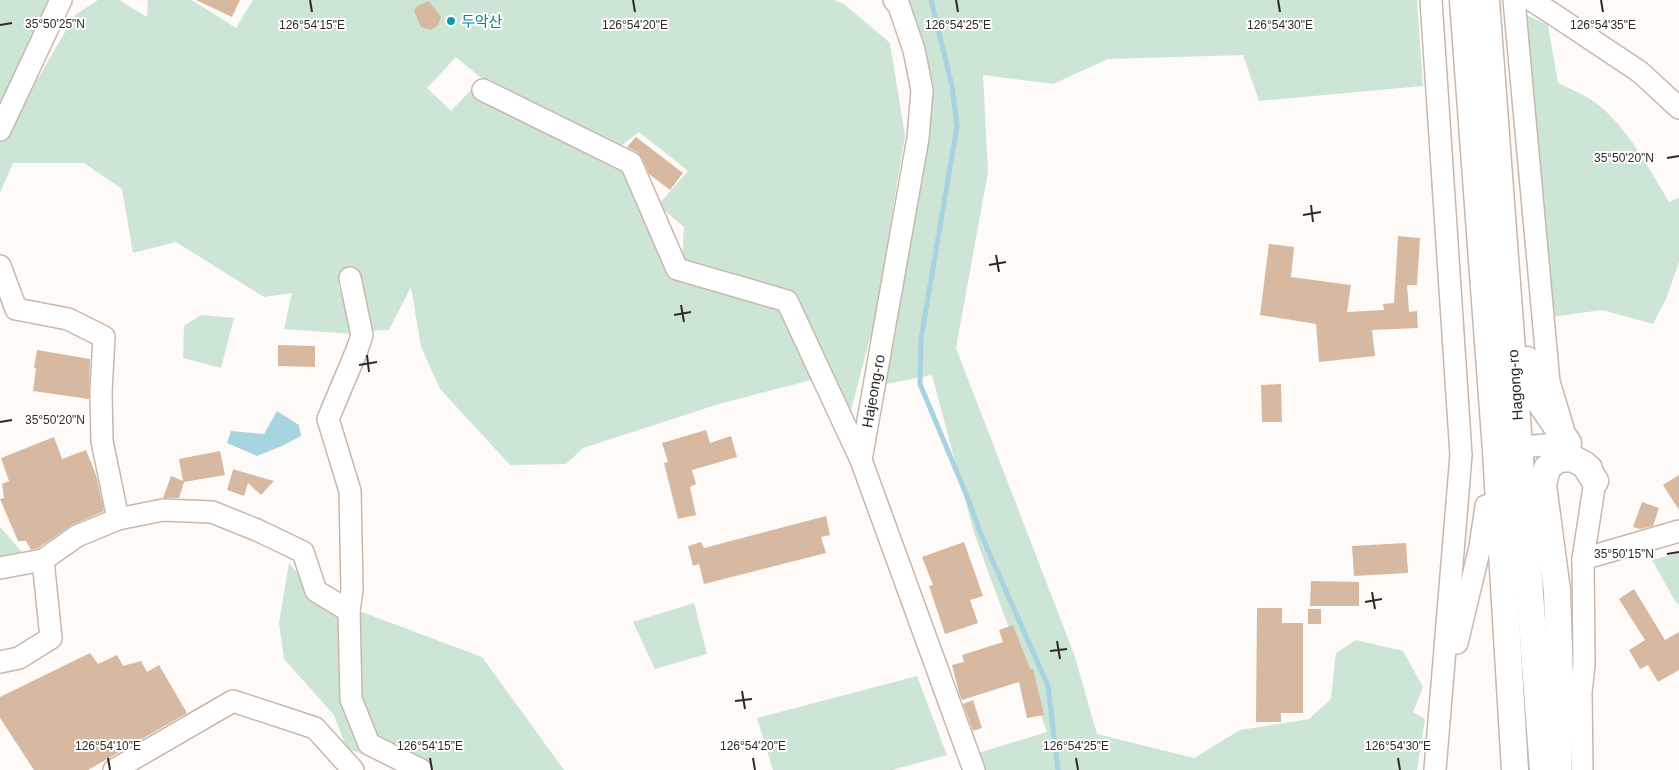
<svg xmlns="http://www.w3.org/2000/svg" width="1679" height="770" viewBox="0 0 1679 770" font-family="Helvetica,'Noto Sans KR',sans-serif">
<rect width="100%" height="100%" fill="#fefaf7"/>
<g fill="#cde5d4">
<path d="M 0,0 L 48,0 L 28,43 L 37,80 L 75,15 L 98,0 L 119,0 L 147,17 L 148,0 L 192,0 L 236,28 L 253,0 L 834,0 L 844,4 L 890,43 L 905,136 L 895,195 L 880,300 L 850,414 L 788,296 L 682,262 L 684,227 L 658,205 L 688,171 L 639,132 L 621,146 L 493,88 L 456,57 L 427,88 L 451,111 L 471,90 L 625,167 L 669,274 L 780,307 L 815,379 L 719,404 L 583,448 L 566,464 L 510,465 L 440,389 L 421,347 L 411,287 L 389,330 L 369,331 L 351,269 L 338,285 L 348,308 L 352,334 L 284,329 L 292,293 L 264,297 L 176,242 L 133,253 L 122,189 L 84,163 L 13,163 L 0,193 Z"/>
<path d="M 906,0 L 1417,0 L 1423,86 L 1259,101 L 1243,55 L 1108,59 L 1053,84 L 983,75 L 988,172 L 956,348 L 1074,654 L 1097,734 L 1194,758 L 1240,730 L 1309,719 L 1331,699 L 1336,653 L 1356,640 L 1403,651 L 1423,687 L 1413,712 L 1425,719 L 1417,770 L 981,770 L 975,754 L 1047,732 L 974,533 L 932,375 L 886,384 L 933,84 Z"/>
<path d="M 1524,14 L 1548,25 L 1558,83 C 1570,89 1585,95 1596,103 C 1628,128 1648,167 1669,202 L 1679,198 L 1679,262 L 1666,299 L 1653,324 L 1602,310 L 1551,317 Z"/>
<path d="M 201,315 L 234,318 L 221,368 L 183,358 L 184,326 Z"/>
<path d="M 0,527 L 24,554 L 0,559 Z"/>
<path d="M 1679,553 L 1679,605 L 1675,601 L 1652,560 Z"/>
<path d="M 289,563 L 330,611 L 362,612 L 482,657 L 564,770 L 413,770 L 347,749 L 334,715 L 284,659 L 279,623 Z"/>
<path d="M 694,603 L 707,654 L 655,669 L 633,622 Z"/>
<path d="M 917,676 L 947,755 L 892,770 L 773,770 L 757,718 Z"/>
</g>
<path fill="#a8d3e0" d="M 277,411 L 299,425 L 301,436 L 282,446 L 257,456 L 227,443 L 231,431 L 264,434 Z"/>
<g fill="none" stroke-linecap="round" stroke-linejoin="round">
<path stroke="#a8d3e0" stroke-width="5" d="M 931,0 L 952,86 L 957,126 L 921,339 L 920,384 L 969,501 L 980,532 L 1048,686 L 1058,770"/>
</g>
<g fill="#d7b8a0">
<path d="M 196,0 L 240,0 L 232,17 Z"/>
<path d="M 429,1 L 441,17 L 438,25 L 431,30 L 421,27 L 414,11 L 417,6 Z"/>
<path d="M 636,137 L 683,173 L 670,190 L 649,174 L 642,158 L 637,152 L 627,147 Z"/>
<path d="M 1398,236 L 1420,238 L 1417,285 L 1407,285 L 1409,312 L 1417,311 L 1418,328 L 1372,330 L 1375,356 L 1319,362 L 1316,324 L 1260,315 L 1269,244 L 1294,247 L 1291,277 L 1351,285 L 1347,312 L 1384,310 L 1383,304 L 1394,303 Z"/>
<path d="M 278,345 L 315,346 L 315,367 L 278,366 Z"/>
<path d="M 37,350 L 90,359 L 89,399 L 33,391 L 36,368 L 34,368 Z"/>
<path d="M 1281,384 L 1282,422 L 1262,422 L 1261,385 Z"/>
<path d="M 706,430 L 710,443 L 731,436 L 737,457 L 692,470 L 696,484 L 690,487 L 696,515 L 678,519 L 664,463 L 668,462 L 662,443 Z"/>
<path d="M 54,437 L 62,459 L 86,450 L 96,475 L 104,511 L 72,525 L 38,548 L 31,550 L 26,541 L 18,541 L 0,499 L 4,498 L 2,484 L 9,481 L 1,458 Z"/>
<path d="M 220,451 L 225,475 L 184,482 L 179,498 L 163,498 L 171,476 L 183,481 L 179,459 Z"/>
<path d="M 232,469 L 250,474 L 274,481 L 261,495 L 248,483 L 244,496 L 227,490 L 233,470 Z"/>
<path d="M 1679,475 L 1679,510 L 1663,485 Z"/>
<path d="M 1642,502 L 1659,508 L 1653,526 L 1640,529 L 1633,527 Z"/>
<path d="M 826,516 L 830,535 L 821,537 L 826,553 L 704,584 L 699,564 L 693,566 L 688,546 L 701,542 L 704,548 Z"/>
<path d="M 964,542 L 983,596 L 970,600 L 978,623 L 945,634 L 929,586 L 933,585 L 922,557 Z"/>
<path d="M 1406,543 L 1408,573 L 1354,576 L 1352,546 Z"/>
<path d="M 1311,581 L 1359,582 L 1359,606 L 1310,606 Z"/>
<path d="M 1634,589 L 1665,640 L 1679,632 L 1679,670 L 1658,682 L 1648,665 L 1640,669 L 1629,650 L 1645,640 L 1619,599 Z"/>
<path d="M 1257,608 L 1282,608 L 1282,623 L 1303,623 L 1303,713 L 1281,713 L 1281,722 L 1256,722 Z"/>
<rect x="1308" y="609" width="13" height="15"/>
<path d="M 1013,625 L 1030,669 L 1033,669 L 1044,715 L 1027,718 L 1019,682 L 962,700 L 959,693 L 952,665 L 964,662 L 962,655 L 1003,642 L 999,630 Z"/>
<path d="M 90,653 L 98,664 L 117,655 L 123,666 L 141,661 L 147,672 L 159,665 L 187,713 L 88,770 L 34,770 L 0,718 L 0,697 Z"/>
<path d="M 973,700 L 982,728 L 973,731 L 963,704 Z"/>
</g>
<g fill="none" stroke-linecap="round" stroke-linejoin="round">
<defs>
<g id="minor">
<path d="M 894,0 L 899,6 L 914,50 L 922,90 L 918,138 L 861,460 L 974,770"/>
<path d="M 1431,0 L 1461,455 L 1435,770"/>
<path d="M 1514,0 L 1549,382 L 1563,428"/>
<path d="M 1531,0 L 1556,16 L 1640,72 L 1679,108"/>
<path d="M 483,90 L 631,163 L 677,269 L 787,301 L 861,460"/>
<path d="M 0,130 L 61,0"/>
<path d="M 0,266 L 16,309 L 68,319 L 104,337 L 101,392 L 102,441 L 118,519"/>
<path d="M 350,278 L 362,335 L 357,350 L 328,419 L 350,491 L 352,589 L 349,611 L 351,699 L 369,744 L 421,770"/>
<path d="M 1503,450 L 1520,447 L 1568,443"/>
<path d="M 1583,559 L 1679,531"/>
<path d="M 0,568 L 43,560"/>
<path d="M 1457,643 L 1480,547 L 1486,506 L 1498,503"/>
<path d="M 0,662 L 19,658 L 51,638 L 43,560 L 77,536 L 118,519 L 163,510 L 212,512 L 257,530 L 303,552 L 316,591 L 349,611"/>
<path d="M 114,770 L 233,701 L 315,728 L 353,770"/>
<path d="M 1582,770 L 1581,692 L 1584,665 L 1583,559 L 1595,481 L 1591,467"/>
</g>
<g id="major">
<path d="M 1463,0 L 1496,451 L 1515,770"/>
<path d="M 1486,0 L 1543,770"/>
<path d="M 1527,360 L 1533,392 L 1568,443"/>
<path d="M 1558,770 L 1560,680 L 1557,591 L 1543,485 L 1547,468 L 1558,459 L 1572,458 L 1585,465 L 1595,481"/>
</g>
</defs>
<use href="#minor" stroke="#c8b7ab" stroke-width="24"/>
<use href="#major" stroke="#c8b7ab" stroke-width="29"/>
<use href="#minor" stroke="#fff" stroke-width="21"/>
<use href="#major" stroke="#fff" stroke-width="26"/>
</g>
<path fill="none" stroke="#302a25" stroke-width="2" d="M 310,0 L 312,12M 633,0 L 635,12M 956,0 L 958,12M 1278,0 L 1280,12M 1601,0 L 1603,12M 0,25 L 12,23M 1667,158 L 1679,156M 1311,205 L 1313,222M 1303,215 L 1321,212M 996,255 L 999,272M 989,265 L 1006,262M 681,305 L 684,322M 674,315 L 691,312M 367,355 L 369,372M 359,365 L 377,362M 0,422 L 12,420M 1667,554 L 1679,552M 1372,592 L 1375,609M 1365,602 L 1382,599M 1057,641 L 1060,659M 1050,651 L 1067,649M 742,691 L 745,709M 735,701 L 752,699M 108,758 L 110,770M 430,758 L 432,770M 753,758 L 755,770M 1076,758 L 1078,770M 1398,758 L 1400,770"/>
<circle fill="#0f9aa8" stroke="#fff" stroke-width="2" cx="451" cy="21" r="5"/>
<g text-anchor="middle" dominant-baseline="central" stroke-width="4" stroke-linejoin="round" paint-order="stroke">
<g font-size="15" fill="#0d838f" stroke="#fff" text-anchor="start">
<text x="461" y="21">두악산</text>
</g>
<g font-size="15" fill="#302a25" stroke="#fff">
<text transform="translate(1515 385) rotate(-94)">Hagong-ro</text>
<text transform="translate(873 391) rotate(-80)">Hajeong-ro</text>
</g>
</g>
<g font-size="12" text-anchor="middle" fill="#302a25" stroke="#fff" stroke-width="4" stroke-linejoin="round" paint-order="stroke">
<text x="55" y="28">35°50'25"N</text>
<text x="312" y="29">126°54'15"E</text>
<text x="635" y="29">126°54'20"E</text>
<text x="958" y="29">126°54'25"E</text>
<text x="1280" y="29">126°54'30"E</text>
<text x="1603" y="29">126°54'35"E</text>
<text x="1624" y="162">35°50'20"N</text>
<text x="55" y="424">35°50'20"N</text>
<text x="1624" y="558">35°50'15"N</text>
<text x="108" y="750">126°54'10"E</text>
<text x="430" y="750">126°54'15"E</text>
<text x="753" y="750">126°54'20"E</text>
<text x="1076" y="750">126°54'25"E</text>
<text x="1398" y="750">126°54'30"E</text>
</g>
</svg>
